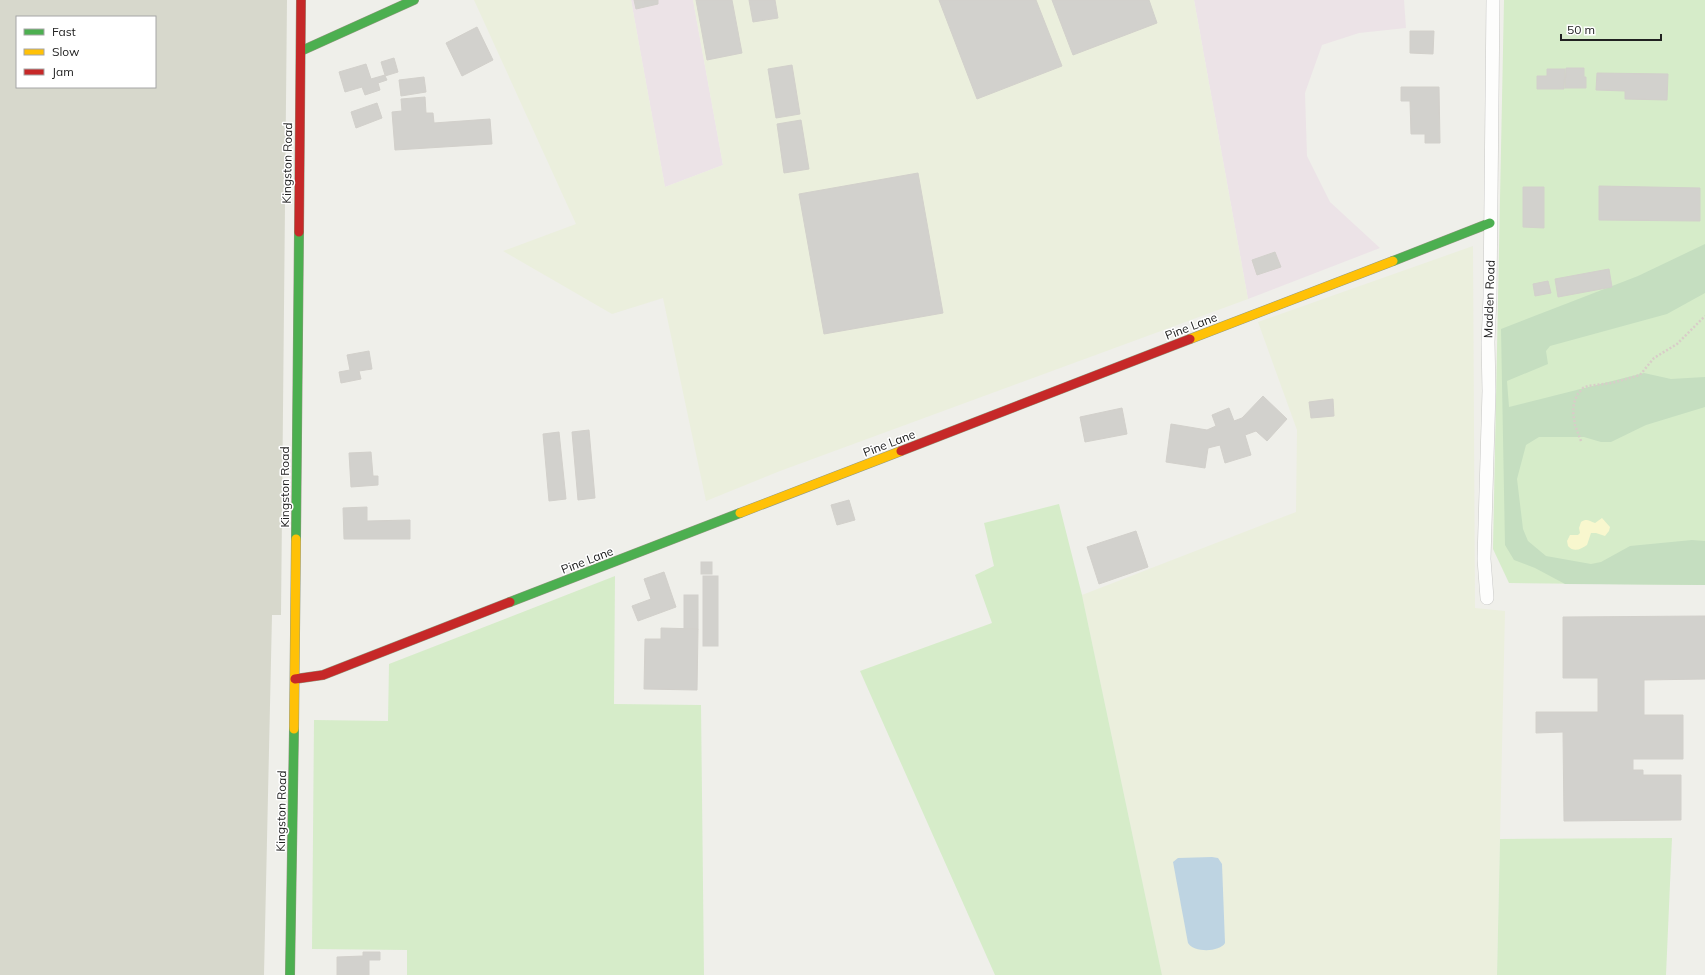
<svg xmlns="http://www.w3.org/2000/svg" width="1705" height="975" viewBox="0 0 1705 975" font-family="Mulish,sans-serif">
<rect width="100%" height="100%" fill="#efefea"/>
<g fill="#ece3e7">
<path d="M 631,0 L 693,0 L 723,165 L 665,187 Z"/>
<path d="M 1194,0 L 1404,0 L 1406,28 L 1359,33 L 1322,45 L 1305,93 L 1307,156 L 1330,202 L 1380,248 L 1248,299 Z"/>
</g>
<path fill="#d7d8cc" fill-rule="evenodd" d="M 0,0 L 287,0 L 281,615 L 272,615 L 264,975 L 0,975 ZM 17,17 L 155,17 L 155,87 L 17,87 Z"/>
<g fill="#ebefdd">
<path d="M 474,0 L 631,0 L 665,187 L 723,165 L 693,0 L 1194,0 L 1248,299 L 780,471 L 706,501 L 663,298 L 612,314 L 503,251 L 576,224 Z"/>
<path d="M 1473,246 L 1475,608 L 1505,611 L 1497,975 L 1162,975 L 1082,595 L 1296,512 L 1297,430 L 1258,322 Z"/>
</g>
<g fill="#d6ecc9">
<path d="M 1504,0 L 1705,0 L 1705,585 L 1509,583 L 1493,549 Z"/>
<path d="M 1059,504 L 1082,595 L 1162,975 L 995,975 L 860,671 L 992,623 L 975,575 L 994,566 L 984,523 Z"/>
<path d="M 615,576 L 614,704 L 701,705 L 704,975 L 407,975 L 407,950 L 312,949 L 314,720 L 388,721 L 389,664 Z"/>
<path d="M 1672,838 L 1666,975 L 1497,975 L 1500,839 Z"/>
</g>
<path fill="#c5dec0" d="M 1705,244 L 1705,293 L 1667,314 L 1550,346 L 1546,351 L 1548,364 L 1507,381 L 1509,407 L 1644,373 L 1671,379 L 1705,377 L 1705,407 L 1646,425 L 1611,442 L 1601,442 L 1584,437 L 1539,437 L 1526,445 L 1517,479 L 1523,529 L 1528,541 L 1546,556 L 1591,564 L 1601,562 L 1630,546 L 1692,540 L 1705,541 L 1705,585 L 1565,584 L 1535,568 L 1514,560 L 1505,545 L 1501,329 L 1638,276 Z"/>
<path fill="#f8f7ce" d="M 1602,518 L 1610,527 L 1609,531 L 1605,536 L 1596,533 L 1591,533 L 1587,545 C 1581,549 1574,553 1568,546 L 1567,541 L 1570,535 L 1578,535 L 1580,533 L 1579,528 L 1581,522 C 1587,518 1589,521 1595,523 Z"/>
<path fill="#bed4e2" d="M 1212,857 L 1218,858 L 1222,864 L 1225,943 C 1220,952 1194,953 1188,943 L 1173,862 L 1178,858 Z"/>
<g fill="#d2d1cd" stroke="#d2d0cb">
<path d="M 634,0 L 658,0 L 658,4 L 636,9 Z"/>
<path d="M 696,0 L 732,0 L 742,53 L 707,60 Z"/>
<path d="M 749,0 L 775,0 L 778,18 L 753,22 Z"/>
<path d="M 939,0 L 1036,0 L 1062,66 L 977,99 Z"/>
<path d="M 1052,0 L 1149,0 L 1157,23 L 1073,55 Z"/>
<path d="M 477,27 L 493,60 L 462,76 L 446,43 Z"/>
<path d="M 1410,31 L 1434,31 L 1433,54 L 1410,53 Z"/>
<path d="M 394,58 L 398,72 L 385,76 L 387,80 L 378,83 L 380,90 L 365,95 L 362,87 L 345,92 L 339,72 L 366,64 L 371,79 L 385,75 L 381,62 Z"/>
<path d="M 792,65 L 800,114 L 776,118 L 768,69 Z"/>
<path d="M 1566,68 L 1584,68 L 1584,77 L 1586,77 L 1586,88 L 1565,88 Z"/>
<path d="M 1547,69 L 1565,69 L 1564,89 L 1537,89 L 1537,76 L 1547,76 Z"/>
<path d="M 1597,73 L 1668,74 L 1667,100 L 1625,99 L 1625,91 L 1596,90 Z"/>
<path d="M 424,77 L 426,92 L 401,96 L 399,80 Z"/>
<path d="M 1401,87 L 1439,87 L 1440,143 L 1425,143 L 1425,134 L 1411,134 L 1410,101 L 1401,101 Z"/>
<path d="M 425,97 L 426,113 L 433,113 L 434,123 L 490,119 L 492,144 L 395,150 L 392,112 L 402,111 L 401,99 Z"/>
<path d="M 377,103 L 382,118 L 356,128 L 351,112 Z"/>
<path d="M 801,120 L 809,169 L 784,173 L 777,124 Z"/>
<path d="M 918,173 L 943,313 L 824,334 L 799,194 Z"/>
<path d="M 1599,186 L 1700,188 L 1700,221 L 1599,220 Z"/>
<path d="M 1523,187 L 1544,187 L 1544,228 L 1523,227 Z"/>
<path d="M 1275,252 L 1281,267 L 1257,275 L 1252,260 Z"/>
<path d="M 1609,269 L 1612,287 L 1558,297 L 1555,279 Z"/>
<path d="M 1548,281 L 1551,293 L 1535,296 L 1533,284 Z"/>
<path d="M 369,351 L 372,369 L 359,371 L 361,379 L 341,383 L 339,372 L 350,370 L 347,355 Z"/>
<path d="M 1263,396 L 1287,419 L 1267,441 L 1256,431 L 1245,435 L 1251,455 L 1225,463 L 1220,445 L 1208,448 L 1205,468 L 1166,462 L 1171,424 L 1207,430 L 1216,426 L 1212,415 L 1229,408 L 1234,421 L 1242,418 Z"/>
<path d="M 1333,399 L 1334,416 L 1311,418 L 1309,402 Z"/>
<path d="M 1122,408 L 1127,434 L 1085,442 L 1080,417 Z"/>
<path d="M 589,430 L 595,498 L 578,500 L 572,432 Z"/>
<path d="M 559,432 L 566,499 L 549,501 L 543,434 Z"/>
<path d="M 371,452 L 373,476 L 378,476 L 378,485 L 351,487 L 349,453 Z"/>
<path d="M 849,500 L 855,520 L 837,525 L 831,505 Z"/>
<path d="M 367,507 L 367,521 L 410,520 L 410,539 L 344,539 L 343,508 Z"/>
<path d="M 1136,531 L 1148,567 L 1099,584 L 1087,547 Z"/>
<rect x="701" y="562" width="11" height="12"/>
<path d="M 664,572 L 676,607 L 638,621 L 632,606 L 651,599 L 644,579 Z"/>
<rect x="703" y="576" width="15" height="70"/>
<rect x="684" y="595" width="14" height="34"/>
<path d="M 1705,616 L 1705,679 L 1644,680 L 1644,715 L 1683,715 L 1683,759 L 1633,759 L 1633,770 L 1643,770 L 1643,775 L 1681,775 L 1681,820 L 1564,821 L 1563,732 L 1536,733 L 1536,712 L 1598,712 L 1598,678 L 1563,678 L 1563,617 Z"/>
<path d="M 661,628 L 698,629 L 697,690 L 644,689 L 645,639 L 661,639 Z"/>
<path d="M 363,952 L 380,952 L 380,960 L 369,960 L 369,975 L 337,975 L 337,957 L 363,956 Z"/>
</g>
<g fill="none" stroke-linecap="round" stroke-linejoin="round">
<defs>
<path id="street" d="M 1487,598 L 1484,559 L 1489,391 L 1488,342 L 1490,297 L 1493,0"/>
<g id="fast">
<path d="M 301,51 L 414,0"/>
<path d="M 1393,261 L 1490,223"/>
<path d="M 296,539 L 299,232"/>
<path d="M 510,602 L 740,513"/>
<path d="M 290,975 L 294,729"/>
</g>
<g id="slow">
<path d="M 1190,339 L 1393,261"/>
<path d="M 740,513 L 901,451"/>
<path d="M 294,729 L 296,539"/>
</g>
<g id="jam">
<path d="M 299,232 L 301,0"/>
<path d="M 901,451 L 1190,339"/>
<path d="M 295,679 L 323,675 L 510,602"/>
</g>
</defs>
<use href="#street" stroke="#c8c8c6" stroke-width="14"/>
<use href="#fast" stroke="#939a81" stroke-width="10"/>
<use href="#slow" stroke="#939a81" stroke-width="10"/>
<use href="#jam" stroke="#939a81" stroke-width="10"/>
<path stroke="#d8cdc8" stroke-width="2.5" stroke-dasharray="2 2" stroke-linecap="butt" d="M 1581,441 L 1575,425 L 1573,412 L 1574,403 L 1577,395 L 1583,388 L 1588,386 L 1612,383 L 1640,375 L 1654,358 L 1677,344 L 1705,316"/>
<use href="#street" stroke="#fdfdfc" stroke-width="13"/>
<use href="#fast" stroke="#4caf50" stroke-width="9"/>
<use href="#slow" stroke="#ffc107" stroke-width="9"/>
<use href="#jam" stroke="#c62828" stroke-width="9"/>
</g>
<g text-anchor="middle" dominant-baseline="central" stroke-width="3" stroke-linejoin="round" paint-order="stroke">
<g font-size="12" fill="#212121" stroke="#fff">
<text transform="translate(287 163) rotate(-89)">Kingston Road</text>
<text transform="translate(1489 299) rotate(-88)">Madden Road</text>
<text transform="translate(1191 326) rotate(-21)">Pine Lane</text>
<text transform="translate(889 443) rotate(-21)">Pine Lane</text>
<text transform="translate(284 487) rotate(-90)">Kingston Road</text>
<text transform="translate(587 560) rotate(-21)">Pine Lane</text>
<text transform="translate(281 811) rotate(-89)">Kingston Road</text>
</g>
</g>
<rect x="16" y="16" width="140" height="72" fill="#ffffff" stroke="#a6a6a6"/>
<rect x="24" y="29" width="20" height="6" fill="#4caf50" stroke="#a6a6a6"/>
<text x="52" y="36" font-size="12" fill="#212121">Fast</text>
<rect x="24" y="49" width="20" height="6" fill="#ffc107" stroke="#a6a6a6"/>
<text x="52" y="56" font-size="12" fill="#212121">Slow</text>
<rect x="24" y="69" width="20" height="6" fill="#c62828" stroke="#a6a6a6"/>
<text x="52" y="76" font-size="12" fill="#212121">Jam</text>
<path d="M1561 34v6h100v-6" fill="none" stroke="#212121" stroke-width="2"/>
<text x="1567" y="34" font-size="12" fill="#212121" stroke="#ffffff" stroke-width="3" paint-order="stroke">50 m</text>
</svg>
